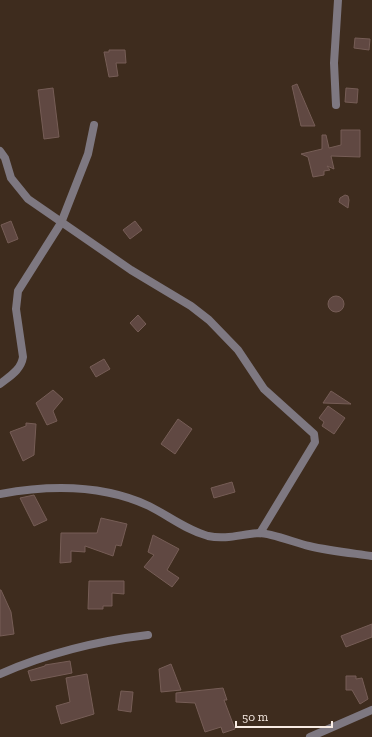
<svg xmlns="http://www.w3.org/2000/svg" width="372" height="737" viewBox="0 0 372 737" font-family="'Zilla Slab',serif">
<rect width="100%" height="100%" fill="#3e2c1e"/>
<g fill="#604842" stroke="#765d56">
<path d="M 355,38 L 370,39 L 369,50 L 354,48 Z"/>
<path d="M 109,50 L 125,50 L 126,63 L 116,63 L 118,76 L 109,77 L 104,52 L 109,52 Z"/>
<path d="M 297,84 L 315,126 L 301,126 L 292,86 Z"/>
<path d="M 53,88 L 59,137 L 44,139 L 38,90 Z"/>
<path d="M 346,88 L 358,89 L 357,103 L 345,102 Z"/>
<path d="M 341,130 L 360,130 L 360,157 L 331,156 L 334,169 L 327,166 L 330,170 L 324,171 L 324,175 L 313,177 L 308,157 L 301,154 L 322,149 L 322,135 L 326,135 L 329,148 L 341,145 Z"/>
<path d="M 345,195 L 348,196 L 349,200 L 348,208 L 339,202 L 340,198 Z"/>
<path d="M 11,221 L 18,239 L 8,243 L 1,225 Z"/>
<path d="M 135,221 L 142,230 L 130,239 L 123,230 Z"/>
<circle cx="336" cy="304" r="8"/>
<path d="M 138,315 L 146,324 L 138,332 L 130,323 Z"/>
<path d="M 104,359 L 110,369 L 96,377 L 90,367 Z"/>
<path d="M 53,390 L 63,399 L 53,411 L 57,421 L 47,425 L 36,403 Z"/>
<path d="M 331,391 L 351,404 L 323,403 Z"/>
<path d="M 328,406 L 345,418 L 334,434 L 322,426 L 324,422 L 319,418 Z"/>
<path d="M 178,419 L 192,429 L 175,454 L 161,444 Z"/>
<path d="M 26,423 L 36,424 L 34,455 L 23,461 L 10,432 L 26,426 Z"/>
<path d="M 232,482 L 235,492 L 214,498 L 211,488 Z"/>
<path d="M 34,495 L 47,520 L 34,526 L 20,498 Z"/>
<path d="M 101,518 L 127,524 L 121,546 L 116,545 L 113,556 L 85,546 L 85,552 L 71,551 L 71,562 L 60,563 L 61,533 L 97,533 Z"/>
<path d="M 153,535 L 179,549 L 167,570 L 179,578 L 172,587 L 144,567 L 154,555 L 148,552 Z"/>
<path d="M 89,581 L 124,581 L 124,594 L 112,593 L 112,606 L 103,606 L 103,609 L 88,609 Z"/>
<path d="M 0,590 L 1,590 L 11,612 L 14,634 L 0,636 Z"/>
<path d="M 372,624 L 372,637 L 346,647 L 341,636 Z"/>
<path d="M 70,661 L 72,673 L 31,681 L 28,671 L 45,666 L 45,665 Z"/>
<path d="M 171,664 L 181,690 L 161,692 L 159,669 Z"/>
<path d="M 87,674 L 94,714 L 61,724 L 56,706 L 70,702 L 66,678 Z"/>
<path d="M 346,676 L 356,676 L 356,679 L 362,678 L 368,699 L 360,704 L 352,690 L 346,690 Z"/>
<path d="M 223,688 L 227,700 L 224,700 L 235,729 L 223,733 L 221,727 L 205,732 L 195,703 L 176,702 L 176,693 Z"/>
<path d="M 121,691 L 133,692 L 131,712 L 118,710 Z"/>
</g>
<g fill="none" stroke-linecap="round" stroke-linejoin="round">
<g stroke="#7e7881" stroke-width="8">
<path d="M 336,105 L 334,63 L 338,0"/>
<path d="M 0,151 L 5,158 L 11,178 L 28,199 L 131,270 L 191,306 L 209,320 L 238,350 L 264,389 L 314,434 L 315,442 L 260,533"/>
<path d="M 0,384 C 10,376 21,370 23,357 L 16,309 L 18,291 L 61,223 L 88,154 L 94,125"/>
<path d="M 0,494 C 49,485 102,484 149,506 C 169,516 186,530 208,536 C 226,540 242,534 259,533 C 271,533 296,543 309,546 C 330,551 351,553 372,556"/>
<path d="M 0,674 C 48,653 96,641 148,635"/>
<path d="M 310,737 L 372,710"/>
</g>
</g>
<path d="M236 721v6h96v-6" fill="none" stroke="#f7ebe3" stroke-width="2"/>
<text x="242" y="721" font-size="12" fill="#f7ebe3" stroke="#3e2c1e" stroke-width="3" paint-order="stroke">50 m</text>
</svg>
